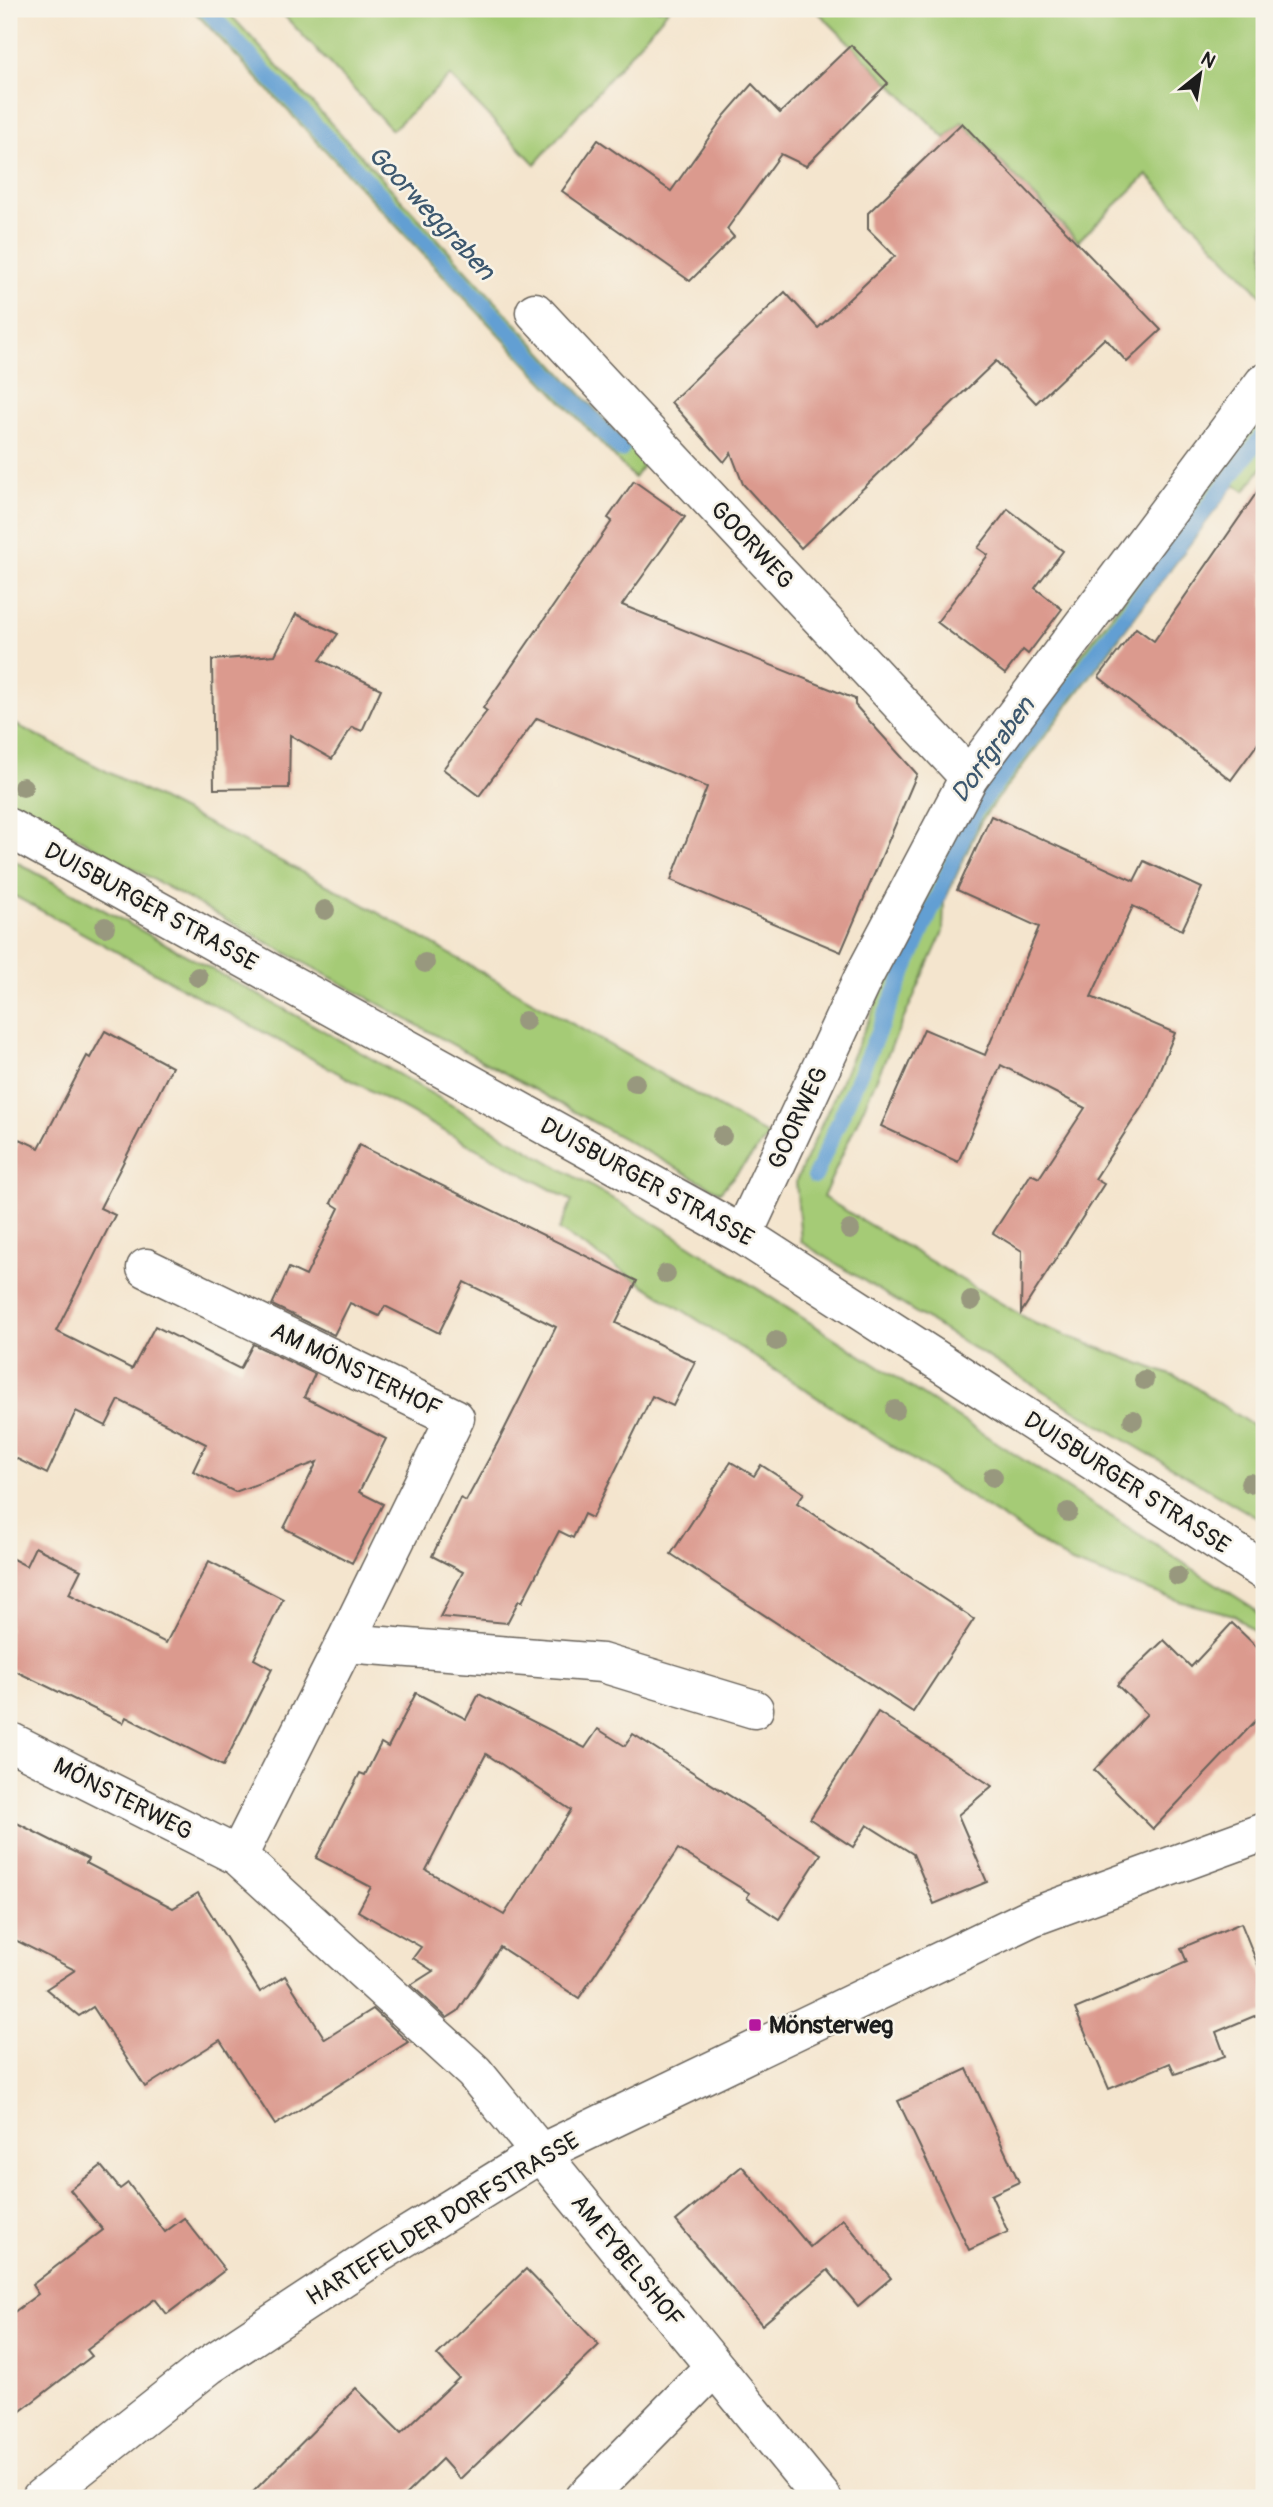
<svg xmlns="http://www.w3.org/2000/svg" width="1273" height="2507" viewBox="0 0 1273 2507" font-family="Pangolin,sans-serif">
<rect width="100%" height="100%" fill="#f7f3e8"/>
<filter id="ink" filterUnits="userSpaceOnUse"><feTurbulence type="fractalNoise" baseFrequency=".0143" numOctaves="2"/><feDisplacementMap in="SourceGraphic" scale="14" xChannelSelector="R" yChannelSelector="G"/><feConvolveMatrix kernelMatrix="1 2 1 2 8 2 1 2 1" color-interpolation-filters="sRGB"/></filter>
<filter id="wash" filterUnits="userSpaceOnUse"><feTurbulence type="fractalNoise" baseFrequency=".00686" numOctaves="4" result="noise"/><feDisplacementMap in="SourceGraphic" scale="28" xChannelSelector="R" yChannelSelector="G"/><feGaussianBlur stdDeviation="1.57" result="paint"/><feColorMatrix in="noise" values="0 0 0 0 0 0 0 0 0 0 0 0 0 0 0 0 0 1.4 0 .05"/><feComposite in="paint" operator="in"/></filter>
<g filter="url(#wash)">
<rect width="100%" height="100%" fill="#f4e5ce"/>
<g fill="#a5cb76" stroke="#607449" stroke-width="2">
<path d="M 192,9 L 225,9 L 645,463 L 634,478 Z"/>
<path d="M 278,9 L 669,9 L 535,164 L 450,76 L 392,130 Z"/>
<path d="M 815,9 L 1264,9 L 1264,298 L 1147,175 L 1078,241 L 962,122 L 945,138 Z"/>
<path d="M 1264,414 L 1264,465 L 1245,491 L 1235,484 L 981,821 L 944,902 L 943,932 L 823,1197 L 1036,1324 L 1184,1380 L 1264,1433 L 1264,1522 L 1069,1407 L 801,1242 L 796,1181 L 963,811 Z"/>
<path d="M 9,721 L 350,897 L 769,1136 L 720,1192 L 9,800 Z"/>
<path d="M 9,858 L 317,1027 L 663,1228 L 1252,1607 L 1264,1623 L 1264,1640 L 1234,1615 L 1182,1602 L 1072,1563 L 559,1230 L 572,1201 L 9,893 Z"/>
</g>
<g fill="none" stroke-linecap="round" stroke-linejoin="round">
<g stroke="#629fd3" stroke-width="16">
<path d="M 206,9 L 621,450"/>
<path d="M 815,1176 L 974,813 L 1264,433"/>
</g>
</g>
<g id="blocks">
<g fill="#db9a8e" fill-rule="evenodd">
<path d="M 851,45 L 888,83 L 806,166 L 781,154 L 727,229 L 734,237 L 690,281 L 562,191 L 598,140 L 671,191 L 725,115 L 752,84 L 780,113 Z"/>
<path d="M 962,123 L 1161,330 L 1127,362 L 1105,338 L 1036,403 L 996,361 L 801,548 L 743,484 L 731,453 L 724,462 L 671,402 L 785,292 L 818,328 L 895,256 L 868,229 L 868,213 Z"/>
<path d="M 634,481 L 685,517 L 622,605 L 855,699 L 855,705 L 917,774 L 841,952 L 671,880 L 707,787 L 537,718 L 479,796 L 443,769 L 487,711 L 483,708 L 612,521 L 608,518 Z"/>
<path d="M 1264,482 L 1264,735 L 1231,780 L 1099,677 L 1136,628 L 1154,641 Z"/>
<path d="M 1008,509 L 1063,551 L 1035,588 L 1062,609 L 1028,654 L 1023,650 L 1005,674 L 937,622 L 988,555 L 978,548 Z"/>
<path d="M 296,614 L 338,634 L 320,660 L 381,689 L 362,731 L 352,727 L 332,759 L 290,735 L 289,788 L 214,789 L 212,660 L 275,655 Z"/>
<path d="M 991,816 L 1134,881 L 1144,861 L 1202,888 L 1182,930 L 1133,906 L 1091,997 L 1175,1033 L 1148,1097 L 1095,1179 L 1104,1184 L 1021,1313 L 1022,1251 L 993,1233 L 1031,1174 L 1039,1178 L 1085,1108 L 1001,1065 L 958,1162 L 881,1126 L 924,1029 L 985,1055 L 1039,927 L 957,890 Z"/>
<path d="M 105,1031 L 172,1067 L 100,1208 L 115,1215 L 56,1331 L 132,1369 L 155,1326 L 240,1369 L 253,1344 L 315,1374 L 304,1397 L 386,1439 L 359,1492 L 383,1504 L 352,1563 L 284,1528 L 317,1462 L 235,1492 L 193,1471 L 206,1444 L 119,1400 L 106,1426 L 76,1411 L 47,1474 L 9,1455 L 9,1161 L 20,1139 L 39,1148 L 87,1056 L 90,1058 Z"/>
<path d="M 359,1145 L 637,1281 L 616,1323 L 695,1362 L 673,1406 L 652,1396 L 592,1518 L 584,1514 L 573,1538 L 559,1531 L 522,1602 L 519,1600 L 507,1623 L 440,1617 L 463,1572 L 432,1556 L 460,1498 L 466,1501 L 498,1442 L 556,1327 L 464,1282 L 439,1333 L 385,1306 L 379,1316 L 350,1303 L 334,1335 L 272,1305 L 289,1268 L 306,1276 L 339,1208 L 331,1203 Z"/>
<path d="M 731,1462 L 754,1476 L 761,1465 L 804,1493 L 797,1503 L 974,1619 L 913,1712 L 671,1554 Z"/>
<path d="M 35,1547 L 81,1570 L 69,1594 L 166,1643 L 209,1561 L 283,1599 L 254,1659 L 272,1669 L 223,1766 L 126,1717 L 123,1723 L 9,1668 L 9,1557 L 26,1566 Z"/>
<path d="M 1232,1623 L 1264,1654 L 1264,1712 L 1153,1829 L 1094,1770 L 1147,1714 L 1117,1685 L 1164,1640 L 1191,1667 Z"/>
<path d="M 416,1693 L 466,1719 L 479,1694 L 585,1748 L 598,1729 L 625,1746 L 633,1734 L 821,1854 L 779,1919 L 747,1898 L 749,1893 L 678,1849 L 579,1998 L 500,1947 L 458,2011 L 447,2018 L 411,1985 L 433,1971 L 413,1958 L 421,1947 L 358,1911 L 371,1887 L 316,1858 L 360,1773 L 365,1775 L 381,1743 L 388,1747 ZM 486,1754 L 571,1810 L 504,1915 L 426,1870 Z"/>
<path d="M 878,1712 L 992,1786 L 958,1815 L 987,1882 L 934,1904 L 913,1854 L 867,1825 L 853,1847 L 810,1819 Z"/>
<path d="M 9,1819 L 88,1859 L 86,1863 L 173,1908 L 198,1893 L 260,1992 L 285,1976 L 325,2039 L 373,2009 L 408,2042 L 275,2125 L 220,2040 L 145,2087 L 93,2007 L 79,2016 L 46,1989 L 75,1970 L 9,1937 Z"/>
<path d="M 1241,1923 L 1264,1980 L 1264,2012 L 1216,2032 L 1225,2056 L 1175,2074 L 1170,2063 L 1109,2089 L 1075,2009 L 1187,1962 L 1181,1948 Z"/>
<path d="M 967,2069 L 1019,2182 L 991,2195 L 1008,2232 L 969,2250 L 898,2101 Z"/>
<path d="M 101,2166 L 120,2189 L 128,2183 L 165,2232 L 184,2218 L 225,2270 L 167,2314 L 155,2299 L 87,2350 L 92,2356 L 9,2420 L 9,2316 L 38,2294 L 32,2285 L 103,2230 L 70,2190 Z"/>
<path d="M 742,2166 L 810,2247 L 843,2219 L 891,2278 L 858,2306 L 828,2270 L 762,2325 L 676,2221 Z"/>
<path d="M 526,2269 L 599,2345 L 460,2479 L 442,2459 L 402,2498 L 247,2498 L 356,2388 L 401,2433 L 459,2378 L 437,2355 Z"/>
</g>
</g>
</g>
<g filter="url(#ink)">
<use href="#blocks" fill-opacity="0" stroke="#68625a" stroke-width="2"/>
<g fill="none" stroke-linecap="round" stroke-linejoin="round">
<defs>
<g id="minor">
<path d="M 535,312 L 969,777"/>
<path d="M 743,1235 L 864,976 L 969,777 L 1264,383"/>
<path d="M 146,1268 L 455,1418 L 345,1643"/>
<path d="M 9,1741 L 238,1856 L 474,2072 L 822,2498"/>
<path d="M 238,1856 L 345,1643 L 602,1663 L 754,1709"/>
<path d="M 585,2498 L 713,2368"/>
</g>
<g id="major">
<path d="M 9,828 L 743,1235 L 1264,1571"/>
<path d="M 41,2498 L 208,2366 L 381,2252 L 541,2153 L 1032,1917 L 1264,1832"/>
</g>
</defs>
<use href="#minor" stroke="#68625a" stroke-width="41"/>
<use href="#major" stroke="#68625a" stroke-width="41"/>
<use href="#minor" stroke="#fff" stroke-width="38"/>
<use href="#major" stroke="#fff" stroke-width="38"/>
</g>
<g fill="#98987e">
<circle cx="23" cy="787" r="10"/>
<circle cx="325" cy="910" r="10"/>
<circle cx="105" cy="927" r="10"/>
<circle cx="425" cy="963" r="10"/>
<circle cx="198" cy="977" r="10"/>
<circle cx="525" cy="1021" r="10"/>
<circle cx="635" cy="1083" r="10"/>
<circle cx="722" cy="1136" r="10"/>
<circle cx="850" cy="1230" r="10"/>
<circle cx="666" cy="1274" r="10"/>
<circle cx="971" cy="1301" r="10"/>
<circle cx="776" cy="1341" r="10"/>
<circle cx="1144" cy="1380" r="10"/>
<circle cx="895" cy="1410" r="10"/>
<circle cx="1133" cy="1420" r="10"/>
<circle cx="993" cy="1477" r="10"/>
<circle cx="1250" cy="1483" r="10"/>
<circle cx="1068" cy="1512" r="10"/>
<circle cx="1177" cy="1576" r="10"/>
</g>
</g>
<rect fill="#b5179e" stroke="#f7f3e8" stroke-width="2.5" x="748" y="2018" width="14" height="14" rx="3.5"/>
<g text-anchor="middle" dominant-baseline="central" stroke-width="5" stroke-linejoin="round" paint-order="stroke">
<g font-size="24" fill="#1c1c1c" stroke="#f7f3e8">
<text transform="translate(752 545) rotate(47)">GOORWEG</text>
<text transform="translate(151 907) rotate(29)">DUISBURGER STRASSE</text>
<text transform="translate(798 1118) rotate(-65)">GOORWEG</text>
<text transform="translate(647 1182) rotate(29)">DUISBURGER STRASSE</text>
<text transform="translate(356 1370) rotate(26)">AM MÖNSTERHOF</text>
<text transform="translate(1127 1483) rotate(33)">DUISBURGER STRASSE</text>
<text transform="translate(123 1799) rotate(27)">MÖNSTERWEG</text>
<text transform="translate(443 2219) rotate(-31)">HARTEFELDER DORFSTRASSE</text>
<text transform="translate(627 2261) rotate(51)">AM EYBELSHOF</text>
</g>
<g font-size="24" font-weight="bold" fill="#1c1c1c" stroke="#f7f3e8" text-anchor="start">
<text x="769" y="2025">Mönsterweg</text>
</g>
<g font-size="26" font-style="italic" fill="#3c576e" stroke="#f7f3e8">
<text transform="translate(431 213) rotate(47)">Goorweggraben</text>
<text transform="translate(993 750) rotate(-54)">Dorfgraben</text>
</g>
</g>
<rect width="1273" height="2507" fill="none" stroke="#f7f3e8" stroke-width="35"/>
<g transform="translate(1200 74) rotate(30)" stroke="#f7f3e8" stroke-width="5" paint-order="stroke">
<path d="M0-5L12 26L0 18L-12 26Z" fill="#1c1c1c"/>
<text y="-10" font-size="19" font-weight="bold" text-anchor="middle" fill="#1c1c1c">N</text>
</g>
</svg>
